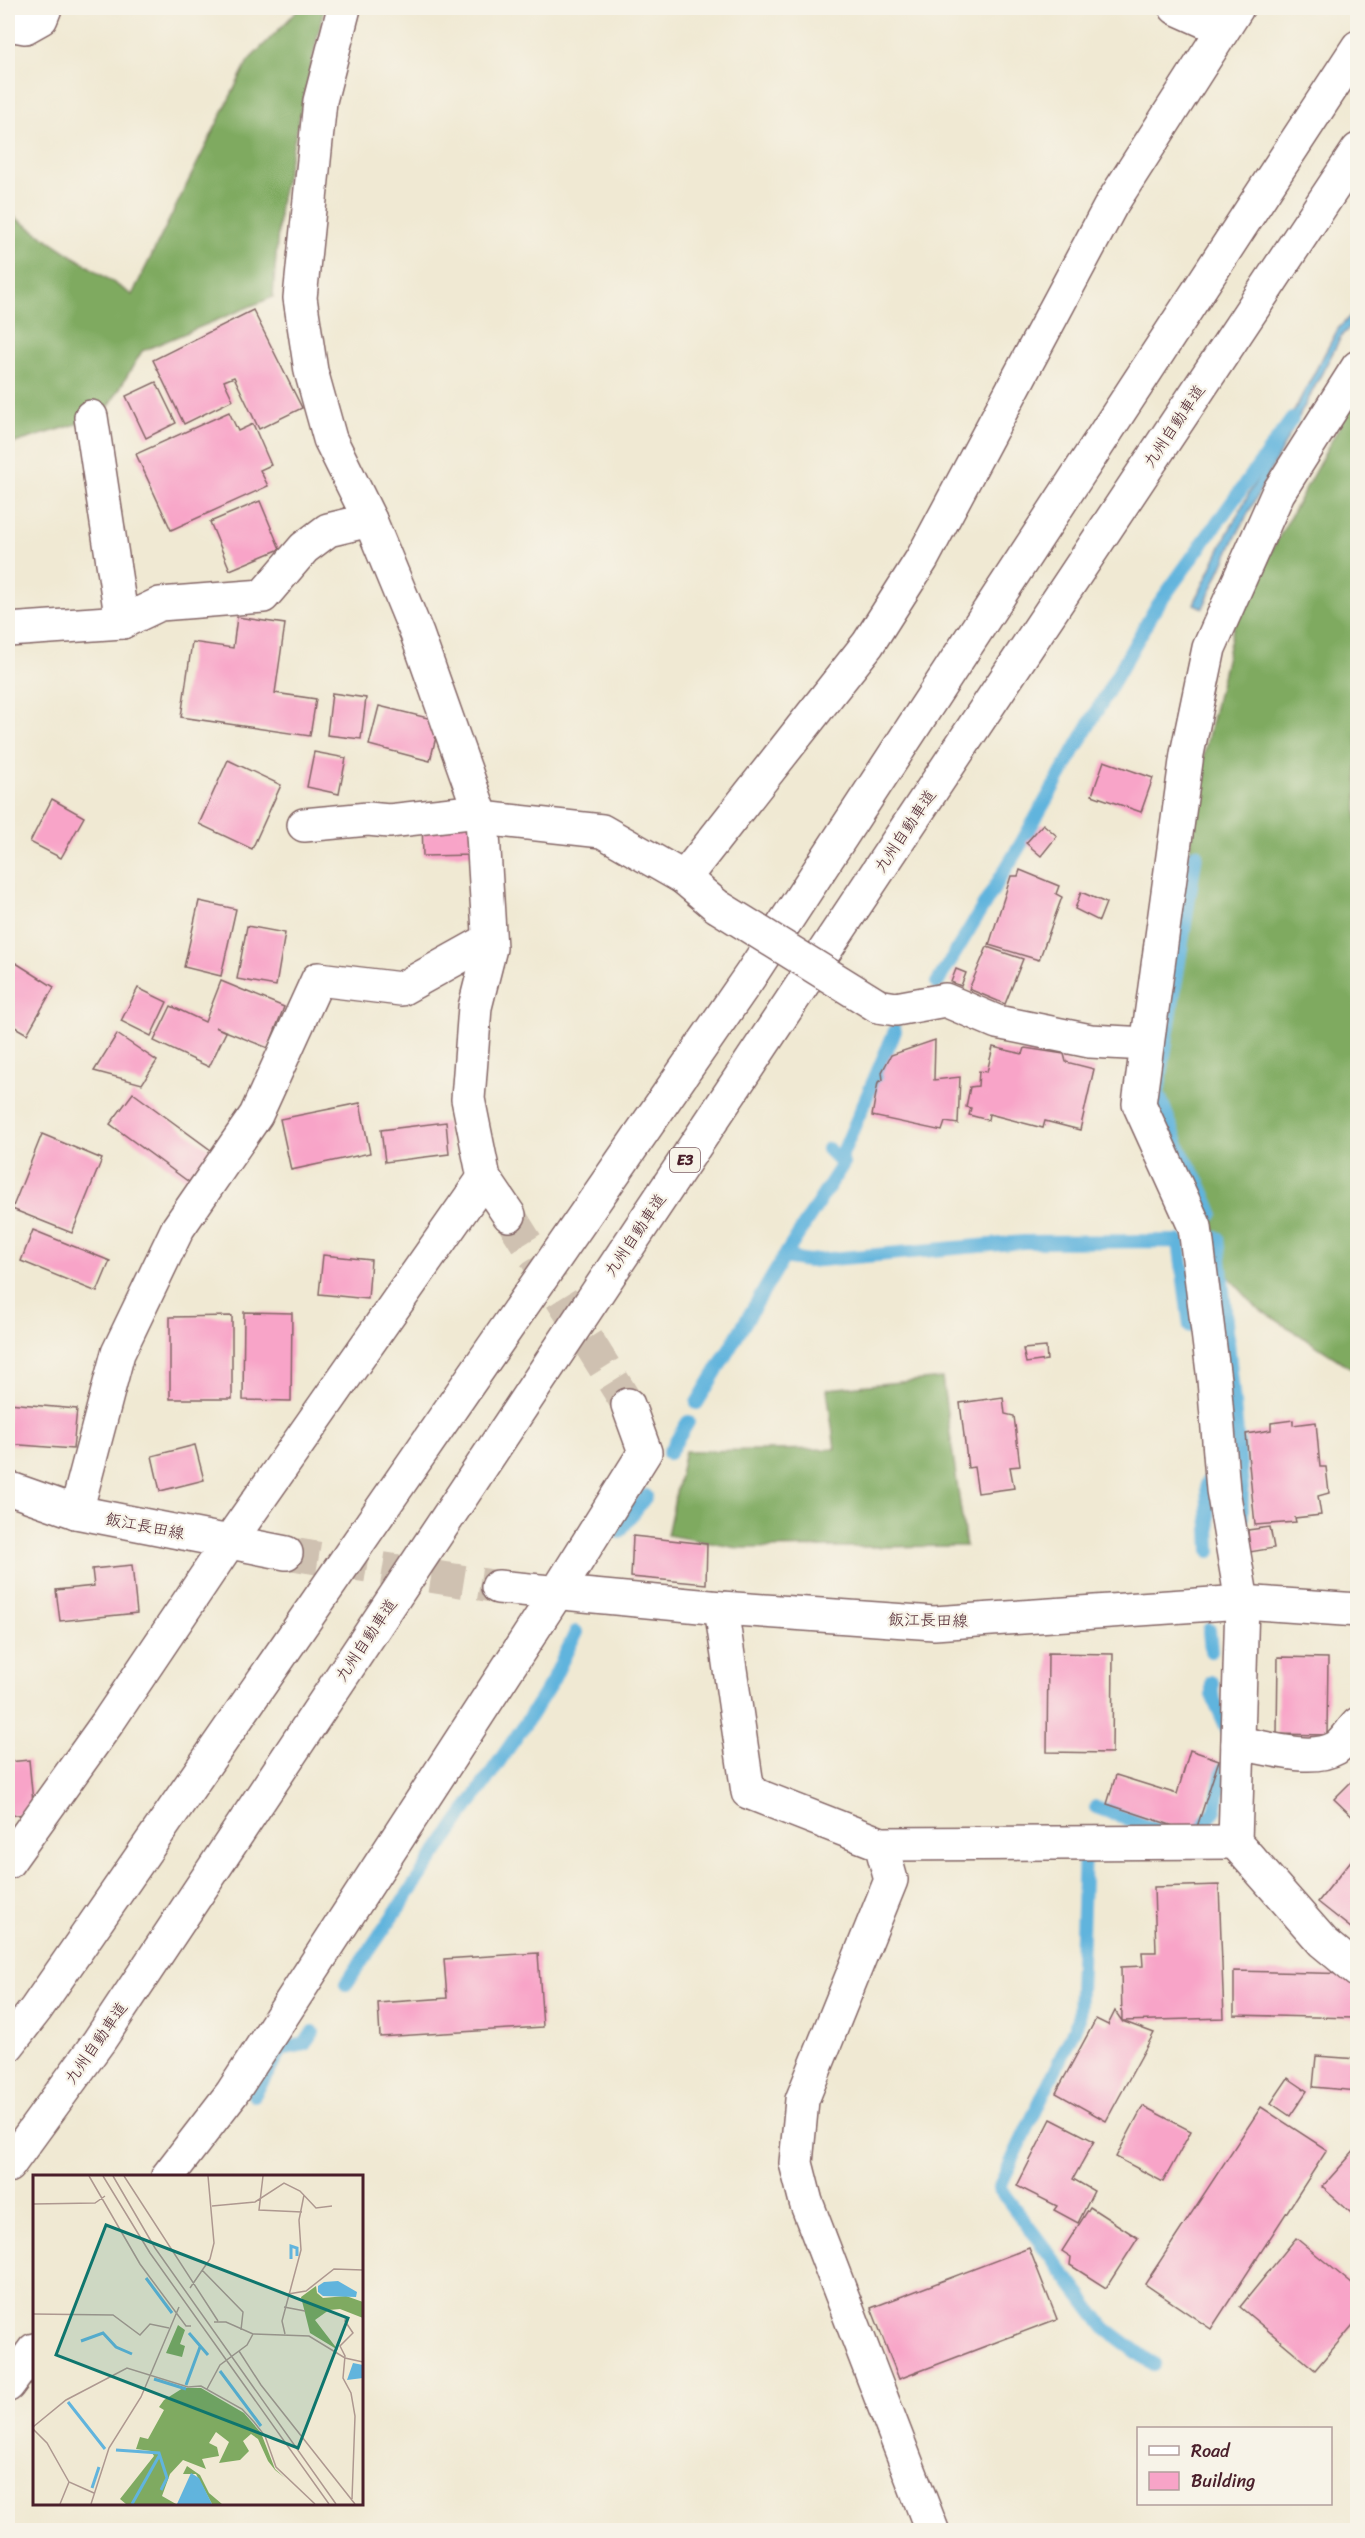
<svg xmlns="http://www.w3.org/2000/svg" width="1365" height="2538" viewBox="0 0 1365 2538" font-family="Sriracha,'Klee One',sans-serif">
<rect width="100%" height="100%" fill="#f7f3e8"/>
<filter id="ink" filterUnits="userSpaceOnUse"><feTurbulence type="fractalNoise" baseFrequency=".0167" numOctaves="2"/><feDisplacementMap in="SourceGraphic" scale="12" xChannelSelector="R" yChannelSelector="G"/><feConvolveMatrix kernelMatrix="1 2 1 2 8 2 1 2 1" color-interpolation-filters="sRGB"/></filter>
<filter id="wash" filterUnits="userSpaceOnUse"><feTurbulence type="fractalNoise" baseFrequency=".008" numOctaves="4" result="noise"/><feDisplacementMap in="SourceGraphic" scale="24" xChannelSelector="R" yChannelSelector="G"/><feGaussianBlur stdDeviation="1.35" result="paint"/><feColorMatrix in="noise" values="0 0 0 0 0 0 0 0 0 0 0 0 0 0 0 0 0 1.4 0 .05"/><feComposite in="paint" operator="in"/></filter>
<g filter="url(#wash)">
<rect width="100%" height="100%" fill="#f0e9d3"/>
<g fill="#7faa61" stroke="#646446" stroke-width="1.5">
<path d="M 300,8 L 324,8 L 280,203 L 273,297 L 142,351 L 103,416 L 8,445 L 8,213 L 132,295 L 248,61 Z"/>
<path d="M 1357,394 L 1357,1372 L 1256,1307 L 1217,1264 L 1200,1206 L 1153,1101 L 1203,759 L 1236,616 Z"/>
<path d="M 942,1378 L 966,1546 L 738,1548 L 667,1535 L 685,1451 L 835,1449 L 827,1389 Z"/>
</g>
<path fill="#61b4dd" stroke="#566a84" stroke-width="1.5" d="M 1357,309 L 1357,320 L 1342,335 L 1233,542 L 1203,608 L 1194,604 L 1225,538 L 1338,329 Z"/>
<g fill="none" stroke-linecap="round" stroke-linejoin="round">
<g stroke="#61b4dd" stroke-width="14">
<path d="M 1196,854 L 1158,1093 L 1181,1152 L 1199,1182 L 1212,1213"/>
<path d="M 937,983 L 1022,842 L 1155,609 L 1292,419"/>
<path d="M 840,1159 L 895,1031"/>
<path d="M 1218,1238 L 1242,1486 L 1242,1519"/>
<path d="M 784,1257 L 808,1261 L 1024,1242 L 1179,1241 L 1190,1326"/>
<path d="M 697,1403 L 784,1257 L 843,1164 L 828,1149"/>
<path d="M 669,1453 L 688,1422"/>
<path d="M 1207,1482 L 1210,1551"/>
<path d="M 619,1532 L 646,1496"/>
<path d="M 1209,1630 L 1211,1651"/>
<path d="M 1212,1682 L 1212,1695 L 1229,1733"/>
<path d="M 1096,1807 L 1162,1832"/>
<path d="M 1190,1839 L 1215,1811 L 1223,1769"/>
<path d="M 1085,1851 L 1079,2019 L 999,2188 L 1105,2328 L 1154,2365"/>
<path d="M 346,1984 L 527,1721 L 553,1680 L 576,1632"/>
<path d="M 254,2095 L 282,2049 L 305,2044 L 313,2032"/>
</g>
</g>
<g id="blocks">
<g fill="#f8a4c8">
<path d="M 253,310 L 302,408 L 259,429 L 234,377 L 224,381 L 233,400 L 184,424 L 153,360 Z"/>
<path d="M 156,382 L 176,423 L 146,438 L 126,396 Z"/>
<path d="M 229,412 L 238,431 L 253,424 L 271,465 L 260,470 L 268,486 L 171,530 L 136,454 Z"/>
<path d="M 260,501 L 280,549 L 230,570 L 210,522 Z"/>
<path d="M 237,617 L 285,624 L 275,693 L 316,699 L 310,736 L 181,717 L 192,642 L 233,648 Z"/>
<path d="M 332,693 L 366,698 L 361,739 L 327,735 Z"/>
<path d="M 379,706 L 440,721 L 430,761 L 369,745 Z"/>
<path d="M 314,752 L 346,758 L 339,794 L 307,787 Z"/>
<path d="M 228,760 L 281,785 L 252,849 L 199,824 Z"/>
<path d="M 1104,761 L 1153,778 L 1141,812 L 1092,795 Z"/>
<path d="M 52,799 L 84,817 L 61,858 L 30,842 Z"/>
<path d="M 473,819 L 474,855 L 423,856 L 422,820 Z"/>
<path d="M 1043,824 L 1057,836 L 1041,856 L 1026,843 Z"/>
<path d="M 1020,870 L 1059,886 L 1056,894 L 1062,897 L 1039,960 L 989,945 L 1011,876 L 1018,876 Z"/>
<path d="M 1081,892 L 1106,903 L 1099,921 L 1075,909 Z"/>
<path d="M 199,901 L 236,909 L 221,976 L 184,967 Z"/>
<path d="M 247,926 L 285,933 L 276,986 L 237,979 Z"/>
<path d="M 987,947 L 1023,959 L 1005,1004 L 969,989 Z"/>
<path d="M 16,963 L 54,987 L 27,1034 L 8,1023 L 8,978 Z"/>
<path d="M 956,969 L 966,973 L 961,986 L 951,982 Z"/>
<path d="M 221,981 L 284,1007 L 268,1048 L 215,1027 L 226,1032 L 209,1067 L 154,1041 L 171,1006 L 205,1022 Z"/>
<path d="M 138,988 L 167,1002 L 151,1036 L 121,1021 Z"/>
<path d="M 117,1034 L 157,1061 L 142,1084 L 94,1071 Z"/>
<path d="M 935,1040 L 934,1080 L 960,1077 L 958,1124 L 945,1122 L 942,1131 L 872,1116 L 878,1082 L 883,1080 L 882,1072 L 891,1055 Z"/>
<path d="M 993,1047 L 1023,1054 L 1025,1048 L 1064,1054 L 1066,1062 L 1094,1069 L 1080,1130 L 1045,1121 L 1043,1128 L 989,1114 L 988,1120 L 969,1115 L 971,1108 L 966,1107 L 970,1087 L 978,1086 L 979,1071 L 987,1072 Z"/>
<path d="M 133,1093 L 212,1151 L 189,1182 L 110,1124 Z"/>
<path d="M 360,1103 L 370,1153 L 291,1170 L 280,1119 Z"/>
<path d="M 446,1122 L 449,1154 L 385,1162 L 381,1130 Z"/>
<path d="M 42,1134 L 102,1159 L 72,1233 L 12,1209 Z"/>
<path d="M 33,1230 L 110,1261 L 97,1292 L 21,1261 Z"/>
<path d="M 323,1255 L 371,1260 L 368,1299 L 319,1294 Z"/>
<path d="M 244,1312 L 292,1313 L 291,1401 L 243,1400 Z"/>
<path d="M 232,1316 L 232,1399 L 170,1399 L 170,1317 Z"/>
<path d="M 1046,1347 L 1047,1360 L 1026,1363 L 1023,1349 Z"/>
<path d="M 1003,1397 L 1005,1414 L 1014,1416 L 1020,1466 L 1010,1467 L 1014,1488 L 978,1493 L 974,1467 L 968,1468 L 960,1403 Z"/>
<path d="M 8,1403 L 77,1409 L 73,1449 L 8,1444 Z"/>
<path d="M 1293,1420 L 1293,1425 L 1316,1422 L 1320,1467 L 1326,1467 L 1329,1493 L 1318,1496 L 1321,1515 L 1295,1518 L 1296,1522 L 1255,1525 L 1246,1434 L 1271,1430 L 1271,1423 Z"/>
<path d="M 195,1445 L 204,1480 L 160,1491 L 152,1456 Z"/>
<path d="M 1270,1527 L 1274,1548 L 1250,1552 L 1248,1530 Z"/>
<path d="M 633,1536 L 707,1544 L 706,1584 L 631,1577 Z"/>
<path d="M 132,1565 L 137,1613 L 60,1621 L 56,1590 L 94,1586 L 92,1569 Z"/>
<path d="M 1048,1653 L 1113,1654 L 1112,1753 L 1047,1752 Z"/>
<path d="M 1278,1657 L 1328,1658 L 1327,1735 L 1277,1734 Z"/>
<path d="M 1190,1750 L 1219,1760 L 1195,1833 L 1107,1804 L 1116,1775 L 1177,1794 Z"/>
<path d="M 29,1760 L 34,1813 L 8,1816 L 8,1762 Z"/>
<path d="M 1358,1775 L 1358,1822 L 1334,1799 Z"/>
<path d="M 1358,1852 L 1358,1931 L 1356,1932 L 1318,1902 Z"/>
<path d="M 1219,1885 L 1224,2018 L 1122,2021 L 1154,2033 L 1106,2121 L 1056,2093 L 1096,2019 L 1108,2025 L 1115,2011 L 1122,2021 L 1121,1967 L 1143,1966 L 1142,1952 L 1156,1952 L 1154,1887 Z"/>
<path d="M 538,1953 L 543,2027 L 380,2037 L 378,2003 L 447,1998 L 444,1959 Z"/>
<path d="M 1234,1971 L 1355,1974 L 1354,2018 L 1234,2015 Z"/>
<path d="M 1316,2056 L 1358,2059 L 1358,2091 L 1313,2087 Z"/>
<path d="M 1288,2078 L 1307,2091 L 1290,2116 L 1271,2103 Z"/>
<path d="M 1143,2106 L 1191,2131 L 1163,2182 L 1116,2157 Z"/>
<path d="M 1261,2107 L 1327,2150 L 1211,2329 L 1145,2284 Z"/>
<path d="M 1051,2119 L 1094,2141 L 1073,2179 L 1094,2191 L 1078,2223 L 1054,2210 L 1057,2206 L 1017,2186 Z"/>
<path d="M 1358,2147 L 1358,2219 L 1322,2187 Z"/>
<path d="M 1090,2207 L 1138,2238 L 1106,2288 L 1070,2265 L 1071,2257 L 1062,2251 Z"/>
<path d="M 1296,2238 L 1358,2289 L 1358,2319 L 1315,2370 L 1240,2307 Z"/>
<path d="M 1029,2248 L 1057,2319 L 899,2379 L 871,2308 Z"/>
</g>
</g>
</g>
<g filter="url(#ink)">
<use href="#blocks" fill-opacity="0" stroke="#846666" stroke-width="1.5"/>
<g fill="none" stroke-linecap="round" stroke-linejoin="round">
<path stroke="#cfc1b1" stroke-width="33" stroke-dasharray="33 16" stroke-linecap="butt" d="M 509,1215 L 628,1405"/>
<path stroke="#cfc1b1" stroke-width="33" stroke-dasharray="33 16" stroke-linecap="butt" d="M 286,1553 L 498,1587"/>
<defs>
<g id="minor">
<path d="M 344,8 L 320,101 L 300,298 L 311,371 L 330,439 L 370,520 L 417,634 L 482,818 L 490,948 L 475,1007 L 468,1099 L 484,1178 L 509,1215"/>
<path d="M 1176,8 L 1223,29"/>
<path d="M 8,24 L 25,27 L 41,18 L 45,8"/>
<path d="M 1358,367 L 1278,493 L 1209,648 L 1187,754 L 1139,1104 L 1195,1227 L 1214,1380 L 1223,1490 L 1242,1602 L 1235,1842 L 1323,1942 L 1358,1971"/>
<path d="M 91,417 L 122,622"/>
<path d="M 8,630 L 122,622 L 160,604 L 263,596 L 304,548 L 328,530 L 370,520"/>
<path d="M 482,818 L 602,831 L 684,878 L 717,906"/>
<path d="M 304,825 L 368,819 L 389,821 L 479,811"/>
<path d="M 684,878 L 868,644 L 922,559 L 1111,205 L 1237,8"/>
<path d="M 878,1006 L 896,1009 L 945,1000 L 997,1022 L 1090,1041 L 1147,1044"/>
<path d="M 76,1512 L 118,1353 L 178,1228 L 256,1115 L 318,979 L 401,989 L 489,940"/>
<path d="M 721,1608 L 748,1792 L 881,1844 L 891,1880 L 802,2100 L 796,2163 L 806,2202 L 932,2530"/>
<path d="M 1238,1744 C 1267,1746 1309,1763 1336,1748 C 1344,1743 1351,1731 1358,1724"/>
<path d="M 881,1844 L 1235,1842"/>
<path d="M 8,1862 L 108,1722 L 229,1542 L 484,1178"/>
<path d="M 168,2176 L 232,2093 L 556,1594 L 645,1452 L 628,1405"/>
<path d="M 8,2385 L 34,2350"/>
</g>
<g id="major">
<path d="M 8,1488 L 76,1512 L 286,1553"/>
<path d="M 498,1587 L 721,1608 L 934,1623 L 1242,1602 L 1358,1610"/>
</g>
<g id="highway">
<path d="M 8,2045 L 36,2009 L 750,976 L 1358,47"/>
<path d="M 8,2166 L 99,2041 L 1358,150"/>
</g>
</defs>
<use href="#minor" stroke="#846666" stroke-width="36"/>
<use href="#major" stroke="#846666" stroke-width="36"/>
<use href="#highway" stroke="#846666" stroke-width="36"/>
<use href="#minor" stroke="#fff" stroke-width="33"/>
<use href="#major" stroke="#fff" stroke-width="33"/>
<use href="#highway" stroke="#fff" stroke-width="33"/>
<defs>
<path id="minor-bridge" d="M 717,906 L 878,1006"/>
</defs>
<use href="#minor-bridge" stroke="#846666" stroke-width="36" stroke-linecap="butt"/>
<use href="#minor-bridge" stroke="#fff" stroke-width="33"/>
</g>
</g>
<g text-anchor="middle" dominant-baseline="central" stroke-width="4.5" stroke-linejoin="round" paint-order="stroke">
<rect fill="#f7f3e8" stroke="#7e5f64" stroke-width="1.5" x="670" y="1148" width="30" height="24" rx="4.5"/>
<g font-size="15" font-weight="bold" fill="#4a1f2b">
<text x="685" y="1160">E3</text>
</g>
<g font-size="16" fill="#4a1f2b" stroke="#f7f3e8">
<text transform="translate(1174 426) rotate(-56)">九州自動車道</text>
<text transform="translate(905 831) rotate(-56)">九州自動車道</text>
<text transform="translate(635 1235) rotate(-56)">九州自動車道</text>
<text transform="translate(145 1526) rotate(11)">飯江長田線</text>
<text transform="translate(928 1620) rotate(1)">飯江長田線</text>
<text transform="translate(366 1640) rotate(-56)">九州自動車道</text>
<text transform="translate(96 2043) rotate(-55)">九州自動車道</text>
</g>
</g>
<g transform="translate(33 2175)">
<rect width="330" height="330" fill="#f0e9d3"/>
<path d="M 283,111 L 284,118 L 290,123 L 313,121 L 330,127 L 330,143 L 307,134 L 296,135 L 282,145 L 305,175 L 277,158 L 268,122 ZM 145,150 L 152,155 L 147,169 L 152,171 L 149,182 L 133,178 ZM 150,213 L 168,213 L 211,238 L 228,258 L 242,294 L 252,303 L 242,295 L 235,286 L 225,264 L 218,259 L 210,266 L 216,276 L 207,285 L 186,288 L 196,267 L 183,257 L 176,268 L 184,272 L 186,281 L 169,284 L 173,294 L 150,285 L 137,299 L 129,321 L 143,329 L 93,329 L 87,324 L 121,281 L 118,276 L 103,274 L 107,262 L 115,264 L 131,235 L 126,232 L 131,225 ZM 154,291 L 167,300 L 176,318 L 189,329 L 179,329 L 163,299 L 150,299 Z" fill="#7faa61"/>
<path d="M 305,106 L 324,117 L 323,122 L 290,121 L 285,117 L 285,111 L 291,107 ZM 320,188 L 330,190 L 330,203 L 314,205 ZM 158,298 L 166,303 L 179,329 L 144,329 Z" fill="#61b4dd"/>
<path fill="none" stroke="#61b4dd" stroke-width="3" d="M 258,84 L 258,71 L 264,73 L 264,81M 113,103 L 139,138M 156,158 L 175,180M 48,166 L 70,158 L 83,172 L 99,179M 187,196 L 228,251M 121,204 L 153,214M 153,210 L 167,172M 35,227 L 72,274M 83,275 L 126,278 L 134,303 L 128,315M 59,313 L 66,292M 99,329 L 126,281"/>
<path fill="none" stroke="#ae9890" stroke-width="1.5" d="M 56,1 L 107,89 L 153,151 L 158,151M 70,1 L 117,78 L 296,329M 80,1 L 122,73 L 303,329M 91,1 L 185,146M 230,1 L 226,35 L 269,37M 0,29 L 62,28 L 72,21M 179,31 L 222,27 L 251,8 L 267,16 L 283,33 L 299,31M 169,95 L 210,137 L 208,155M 157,113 L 177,84 L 181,68 L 175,1M 255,119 L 273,116 L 301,94 L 330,95M 251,132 L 272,136M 0,139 L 80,140 L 107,160 L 117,149 L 136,153M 313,141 L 312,146 L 320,158 L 307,171 L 312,181 L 310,203 L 318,218 L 322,241 L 319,324M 181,147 L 193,147 L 220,159 L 276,161 L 312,183 L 330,187M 252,159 L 249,146 L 268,75 L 266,45 L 271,20M 206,176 L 228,210 L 322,329M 174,214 L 187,190 L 214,170 L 220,159M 0,252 L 33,225 L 94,193 L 155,212 L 168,211 L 209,234 L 221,247 L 232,261 L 243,292 L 282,329M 0,254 L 14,268 L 36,307 L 61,318M 27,329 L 36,307M 58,329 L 76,273 L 108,222 L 146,132"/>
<path fill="#0f766e" fill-opacity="0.15" stroke="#0f766e" stroke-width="3" d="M 73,50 L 315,143 L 265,273 L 23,180 Z"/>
<rect width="330" height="330" fill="none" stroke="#4a1f2b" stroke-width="3"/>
</g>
<rect width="1365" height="2538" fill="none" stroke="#f7f3e8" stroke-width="30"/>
<rect x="1137" y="2427" width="195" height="78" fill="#f7f3e8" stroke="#b29e9c" stroke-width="1.5"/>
<rect x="1149" y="2446" width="30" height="9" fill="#ffffff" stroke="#b29e9c" stroke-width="1.5"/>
<text x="1191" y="2457" font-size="18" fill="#4a1f2b">Road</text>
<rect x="1149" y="2472" width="30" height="18" fill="#f8a4c8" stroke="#b29e9c" stroke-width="1.5"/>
<text x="1191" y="2487" font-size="18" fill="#4a1f2b">Building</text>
</svg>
